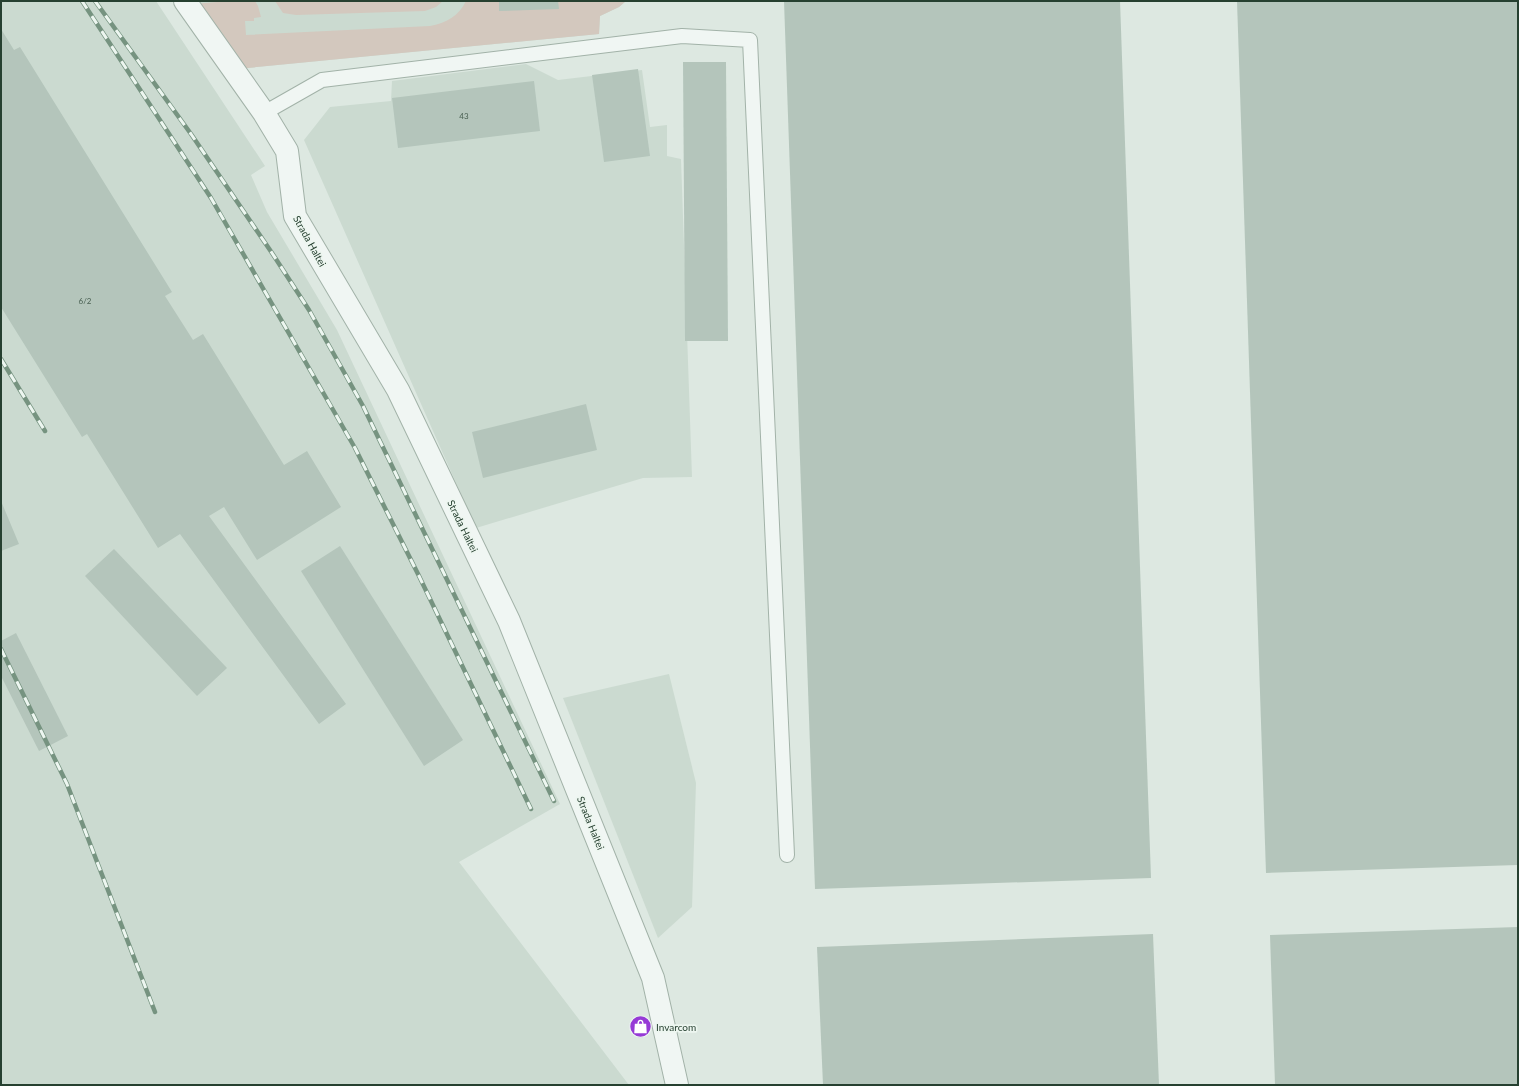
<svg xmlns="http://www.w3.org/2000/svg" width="1519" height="1086" font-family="Lato,sans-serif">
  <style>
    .built { fill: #cbdad0 }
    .green { fill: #d3c8be }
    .building { fill: #b4c5bb }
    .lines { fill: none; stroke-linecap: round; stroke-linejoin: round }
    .service-casing { stroke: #a2b2a8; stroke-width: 16 }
    .minor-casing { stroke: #a2b2a8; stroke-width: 24 }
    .service { stroke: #f0f6f3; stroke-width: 14 }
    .minor { stroke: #f0f6f3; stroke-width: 22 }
    .rail-casing { stroke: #769380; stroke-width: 4.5 }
    .rail { stroke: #edf6f0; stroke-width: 3; stroke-dasharray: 9; stroke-linecap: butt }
    .labels { text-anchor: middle; stroke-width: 3.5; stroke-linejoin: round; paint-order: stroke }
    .number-label { font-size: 8px; fill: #4a6153 }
    .street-label { font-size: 10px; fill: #264030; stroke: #edf6f0 }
    .poi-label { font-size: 10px; fill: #264030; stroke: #edf6f0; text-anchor: start }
  </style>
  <rect width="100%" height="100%" fill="#dde8e1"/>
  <g class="built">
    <polygon points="1,1 156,1 265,166 251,175 267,212 337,330 560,804 459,862 629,1085 1,1085"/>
    <polygon points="192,1 626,1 619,7 600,16 599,34 237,69"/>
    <polygon points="526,64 558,80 642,70 650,127 667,125 667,156 681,159 692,477 643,478 476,528 304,140 330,107 391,101 392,81"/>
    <polygon points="669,674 696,783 692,907 658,938 563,698"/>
  </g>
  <g class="green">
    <path d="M 228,1 L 255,1 L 258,6 L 261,17 L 254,18 L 254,21 L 245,21 L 246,35 L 430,26 C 446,23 459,16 466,1 L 626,1 L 619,7 L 600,16 L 599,34 L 237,69 L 194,4 Z"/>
    <polygon points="275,1 443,1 436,7 425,11 296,15 283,13"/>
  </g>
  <g class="building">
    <polygon points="499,1 558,1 559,9 499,11"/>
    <polygon points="784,1 1120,1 1151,878 815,889"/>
    <polygon points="1237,1 1518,1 1518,865 1266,873"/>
    <polygon points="1,29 14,50 20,47 172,292 165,296 193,340 203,334 284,465 307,451 341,507 257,560 224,507 209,516 346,704 319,724 180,534 158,548 87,434 82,437 1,307"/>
    <polygon points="683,62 726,62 728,341 685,341"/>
    <polygon points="638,69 650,156 604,162 592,75"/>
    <polygon points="534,81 540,131 398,148 392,98"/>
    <polygon points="586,404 597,450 483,478 472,432"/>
    <polygon points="1,501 19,544 1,551"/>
    <polygon points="340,546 463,740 424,766 301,571"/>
    <polygon points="114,549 227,668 197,696 85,576"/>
    <polygon points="16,633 68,736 39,751 1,676 1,641"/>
    <polygon points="1518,927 1518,1085 1275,1085 1270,935"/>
    <polygon points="1153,934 1159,1085 823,1085 817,947"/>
  </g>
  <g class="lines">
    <defs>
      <polyline id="service" points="264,113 322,80 682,36 750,40 787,855"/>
      <polyline id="minor" points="185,1 264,113 287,151 295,216 398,390 509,621 653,978 677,1085"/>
    </defs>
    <use href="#service" class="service-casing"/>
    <use href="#minor" class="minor-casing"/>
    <use href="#service" class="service"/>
    <use href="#minor" class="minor"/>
    <defs>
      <g id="rail">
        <polyline points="82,1 211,198 355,448 419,576 531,809"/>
        <polyline points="95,1 191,134 272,253 309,310 363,406 554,801"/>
        <polyline points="1,359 45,431"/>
        <polyline points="1,649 67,784 155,1012"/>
      </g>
    </defs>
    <use href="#rail" class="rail-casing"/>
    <use href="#rail" class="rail"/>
  </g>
  <defs>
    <symbol id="shop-disc" viewBox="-11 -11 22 22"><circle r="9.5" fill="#963ad6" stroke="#edf6f0"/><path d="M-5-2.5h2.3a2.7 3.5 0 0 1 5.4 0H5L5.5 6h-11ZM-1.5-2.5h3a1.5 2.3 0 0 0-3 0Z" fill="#fff"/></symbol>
  </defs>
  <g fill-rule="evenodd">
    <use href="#shop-disc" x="628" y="1014" width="25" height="25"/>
  </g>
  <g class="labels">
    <g class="number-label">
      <text x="464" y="119">43</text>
      <text x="85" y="304">6/2</text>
    </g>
    <g class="street-label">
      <text transform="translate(310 241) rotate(61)" y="4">Strada Haltei</text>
      <text transform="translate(463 526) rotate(64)" y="4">Strada Haltei</text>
      <text transform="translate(591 823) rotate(68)" y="4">Strada Haltei</text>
    </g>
    <g class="poi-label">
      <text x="656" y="1031">Invarcom</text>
    </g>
  </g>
  <rect width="1519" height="1086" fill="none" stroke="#264030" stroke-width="4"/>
</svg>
